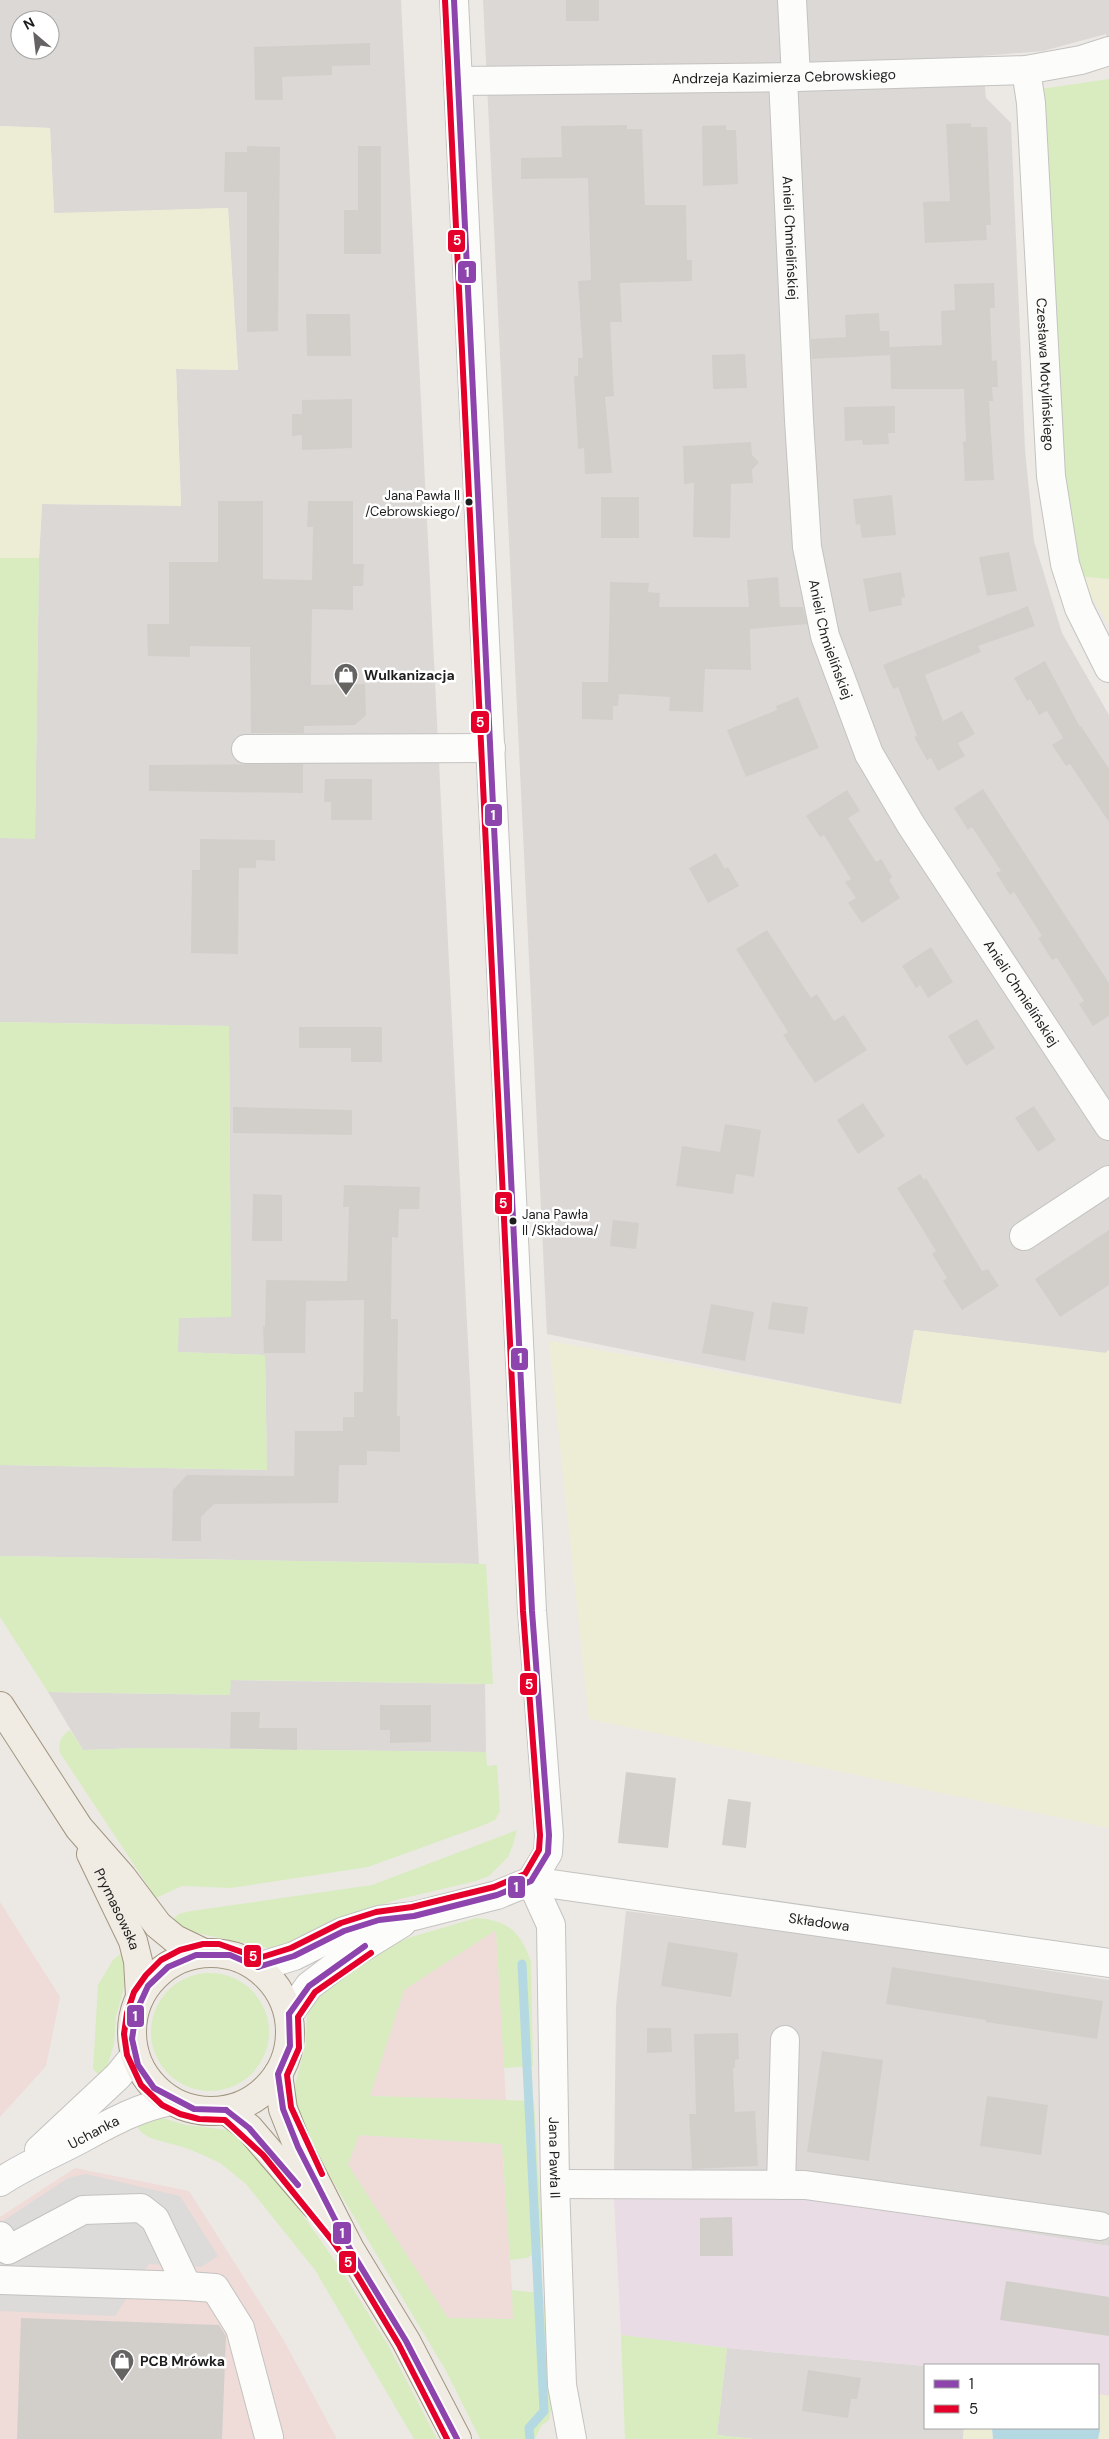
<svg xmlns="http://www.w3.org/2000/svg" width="1109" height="2439" font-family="'DM Sans',sans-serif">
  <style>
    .residential { fill: #dbd8d6; fill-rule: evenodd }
    .commercial { fill: #efdbd8 }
    .industrial { fill: #eadce5 }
    .farmland { fill: #ededd6 }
    .grass { fill: #d8ecc0 }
    .parking { fill: #dcdbd9 }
    .water { fill: #b5d9e2 }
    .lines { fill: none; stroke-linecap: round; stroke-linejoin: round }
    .stream { stroke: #b5d9e2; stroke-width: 9 }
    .building { fill: #d2cfcb }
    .minor-casing { stroke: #c4c3c1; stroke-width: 30 }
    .major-casing { stroke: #a29681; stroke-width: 30 }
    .minor { stroke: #fcfcfb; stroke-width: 28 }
    .major { stroke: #f0ebe3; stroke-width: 28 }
    .bus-1-casing { stroke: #fff; stroke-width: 10 }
    .bus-2-casing { stroke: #fff; stroke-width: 10 }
    .bus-1 { stroke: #8e44ad; stroke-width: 6 }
    .bus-2 { stroke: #e4002b; stroke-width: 6 }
    .bus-dot { fill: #1d1d1d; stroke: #fff; stroke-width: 2 }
    .labels { text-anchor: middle; stroke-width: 5; stroke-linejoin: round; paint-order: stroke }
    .bus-label { font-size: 13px; fill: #1d1d1d; stroke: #fff; text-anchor: end }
    .street-label { font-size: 14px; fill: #1d1d1d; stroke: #fff }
    .poi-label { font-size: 14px; font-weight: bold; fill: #1d1d1d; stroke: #fff; text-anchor: start }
    .line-badge { stroke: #fff; stroke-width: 2 }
    .badge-label { font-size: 14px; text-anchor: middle; font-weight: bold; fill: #fff }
  </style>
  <rect width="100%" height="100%" fill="#ece9e4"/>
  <g class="residential">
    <path d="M 0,0 L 401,0 L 479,1564 L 0,1556 L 0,1465 L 267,1470 L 265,1355 L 178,1352 L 178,1318 L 231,1316 L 229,1026 L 0,1022 L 0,838 L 35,838 L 39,558 L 42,504 L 181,505 L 176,369 L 238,370 L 228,208 L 54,214 L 50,128 L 0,126 ZM 20,20 L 50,20 L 50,50 L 20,50 Z"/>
    <polygon points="483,0 1109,0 1109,51 1106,34 1043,51 982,56 986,98 1011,123 1025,450 1034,541 1062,633 1109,715 1109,1350 1106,1353 914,1330 901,1405 547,1334"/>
    <polygon points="230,1680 485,1684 486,1752 141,1748 83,1750 48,1692 230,1695"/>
    <polygon points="626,1911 859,1941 1109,1980 1109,2246 804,2198 614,2172 616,2006"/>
    <polygon points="727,2348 925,2366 925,2428 964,2428 963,2439 754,2439 717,2435"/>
  </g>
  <g class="commercial">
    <polygon points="0,1902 60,1997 46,2066 0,2117"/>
    <polygon points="496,1930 506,2101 370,2096 404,1990"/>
    <polygon points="359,2135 502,2144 514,2319 448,2318 348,2165"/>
    <polygon points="75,2168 189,2191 283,2339 337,2439 0,2439 0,2217"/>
  </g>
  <polygon class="industrial" points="614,2198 804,2198 1109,2246 1109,2396 1098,2394 1098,2365 925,2366 727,2348 621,2335"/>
  <g class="farmland">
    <polygon points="0,126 50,128 54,213 228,208 238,370 176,369 181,506 42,504 39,558 0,558"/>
    <polygon points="1079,576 1109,579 1109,625"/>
    <polygon points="914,1330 1105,1353 1109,1350 1109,1828 589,1719 549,1341 901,1404"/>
    <polygon points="1098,2394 1109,2396 1109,2439 1098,2439 1100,2430 1098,2427"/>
    <polygon points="964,2428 992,2428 993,2439 963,2439"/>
  </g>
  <g class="grass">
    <polygon points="1109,79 1109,579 1079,576 1064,480 1027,91"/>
    <polygon points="0,558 39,558 35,839 0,838"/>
    <polygon points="0,1022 229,1026 231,1317 179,1318 178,1352 265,1355 267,1470 0,1465"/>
    <polygon points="0,1556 486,1564 493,1684 231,1680 230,1695 48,1692 0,1617"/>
    <path d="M 70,1730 L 83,1750 L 141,1748 L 486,1752 L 487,1766 L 497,1765 L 500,1811 L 495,1820 L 484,1825 L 368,1867 L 231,1888 L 182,1886 L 156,1898 L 60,1753 C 58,1742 61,1736 70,1730 Z"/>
    <polygon points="517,1830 513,1845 508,1857 489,1876 476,1881 396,1900 364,1911 302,1940 272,1949 187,1931 172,1920 179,1914 191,1911 372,1885"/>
    <path d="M 476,1918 C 508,1920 521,1932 531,1962 L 533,2066 L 504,2068 L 496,1930 L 404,1990 L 370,2096 L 534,2101 L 543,2247 L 527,2258 L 510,2260 L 502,2144 L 359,2135 L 348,2165 L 448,2318 L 513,2319 L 512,2290 L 539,2293 L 545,2298 L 551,2410 L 549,2420 L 541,2426 L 535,2439 L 480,2439 L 446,2371 L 310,2143 L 292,2096 L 306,2043 L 307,2013 L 313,2000 L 375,1953 L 408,1938 Z"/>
    <polygon points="125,1950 128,1974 116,2016 114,2044 107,2067 100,2076 93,2069 98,1985 113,1960"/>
    <circle cx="210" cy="2032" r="59"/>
    <polygon points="159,2117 186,2125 228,2130 241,2137 269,2167 340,2268 388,2345 437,2439 414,2439 315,2270 246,2184 220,2163 203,2155 186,2148 150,2138 141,2132 133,2121"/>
    <polygon points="621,2335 727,2348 717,2435 754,2439 625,2439"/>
  </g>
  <polygon class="parking" points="86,2174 180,2196 218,2256 201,2267 149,2264 115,2316 0,2311 0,2223 68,2178"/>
  <polygon class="water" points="1098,2427 1100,2430 1098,2439 993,2439 992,2428"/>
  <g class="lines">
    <polyline class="stream" points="522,1964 544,2411 529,2428 530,2439"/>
  </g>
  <g class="building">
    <rect x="566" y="0" width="33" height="21"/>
    <polygon points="370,43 370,65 332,66 332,75 282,77 283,100 255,100 254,47"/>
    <polygon points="971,123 971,127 987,127 991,225 986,225 987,240 925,243 923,202 950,201 946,124"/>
    <polygon points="627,125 627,129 642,129 645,205 686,205 687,260 692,260 692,281 620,283 622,322 610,322 614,396 605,397 612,473 585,474 584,448 578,449 574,376 578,376 578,358 583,358 578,281 591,280 588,178 521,179 521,158 562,157 561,126"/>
    <polygon points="726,125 726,130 736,130 738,184 703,186 702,126"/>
    <polygon points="247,146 280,147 278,331 247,332 247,192 224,192 225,152 247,152"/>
    <polygon points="358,146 381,146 381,254 344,254 344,210 358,210"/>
    <polygon points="994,283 995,308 990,308 992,361 997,360 998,387 992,387 993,401 989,401 994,480 965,481 963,442 966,441 964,389 891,389 890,347 942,345 941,311 955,310 954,284"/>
    <polygon points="879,313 880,331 889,331 890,355 812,359 811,339 846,337 845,315"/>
    <polygon points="306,314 350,314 351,356 307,356"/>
    <polygon points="745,354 747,388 713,389 712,355"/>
    <polygon points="352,399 352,448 302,450 302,435 292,436 292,414 302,414 302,400"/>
    <polygon points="895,406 895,433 888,433 889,444 863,445 862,440 845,441 844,407"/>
    <polygon points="751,442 752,455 759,462 752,470 753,483 731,484 730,538 693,537 694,483 684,484 683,446"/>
    <polygon points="892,495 896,535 862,538 860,524 856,525 853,499"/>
    <rect x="601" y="497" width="38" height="41"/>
    <polygon points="218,501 263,501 263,579 312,580 313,527 307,527 308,501 353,501 353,564 364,564 363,586 353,586 353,610 312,609 311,685 365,684 366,715 355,725 304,726 304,733 251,733 250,647 190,646 190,657 148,656 147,624 169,624 169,562 218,562"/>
    <polygon points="1009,552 1017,591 987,596 979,557"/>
    <polygon points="901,572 905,597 901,598 902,605 869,612 863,579"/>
    <polygon points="778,577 780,607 803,607 807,624 750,629 751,670 705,669 703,712 669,711 670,697 619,694 618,706 613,706 613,720 582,719 582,682 608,682 610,582 649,583 648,592 660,593 659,607 749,607 747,580"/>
    <polygon points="1028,606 1035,626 978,646 981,652 925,675 943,721 962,711 975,734 958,743 965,756 938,771 931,758 927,760 914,737 917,736 898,687 893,689 883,665"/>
    <polygon points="1045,661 1080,727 1081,726 1109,769 1109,822 1070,764 1066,766 1052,745 1063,738 1047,711 1039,715 1030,699 1027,701 1014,678"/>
    <polygon points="798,697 819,748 746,777 727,730 777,710 776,706"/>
    <polygon points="303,764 303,793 149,791 149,765"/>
    <polygon points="325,779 372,779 372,820 331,820 331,802 324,802"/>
    <polygon points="983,789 1109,983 1109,1016 1093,1026 1079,1004 1084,1001 1057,958 1052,960 1038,938 1042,936 1014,892 1010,895 996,873 1001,871 972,827 968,830 954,808"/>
    <polygon points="847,790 860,811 848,818 876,862 881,859 892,877 889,880 900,898 862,923 848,903 856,898 845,882 851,879 824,835 820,837 806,816"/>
    <polygon points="200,839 275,840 275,861 256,860 256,868 239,868 238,954 191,953 192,870 200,870"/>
    <polygon points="716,853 725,869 728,867 739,886 708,903 689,868"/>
    <polygon points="767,930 811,998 817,994 834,1021 844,1015 867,1050 815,1083 783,1035 788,1032 736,949"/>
    <polygon points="931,947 953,982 928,998 920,985 916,988 902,966"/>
    <polygon points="977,1019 995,1048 966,1066 948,1036"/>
    <polygon points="299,1027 382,1027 382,1062 351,1062 351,1048 299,1048"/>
    <polygon points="863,1103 885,1136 858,1154 837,1120"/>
    <polygon points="1034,1106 1056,1140 1038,1152 1015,1118"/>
    <polygon points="233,1107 352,1110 352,1135 233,1133"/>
    <polygon points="725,1124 761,1130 754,1177 736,1174 733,1194 676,1186 682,1146 720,1152"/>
    <polygon points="920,1174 924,1180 926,1178 982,1271 988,1269 999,1286 962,1310 943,1281 947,1278 932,1254 936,1251 897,1188"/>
    <polygon points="344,1185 420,1187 419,1209 399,1209 398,1238 392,1237 391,1319 398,1319 397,1416 400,1416 400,1452 367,1451 367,1465 339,1465 338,1503 214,1504 201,1517 201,1541 172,1541 173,1490 187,1475 294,1476 295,1431 343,1431 343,1417 354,1417 354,1392 363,1392 364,1300 306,1301 305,1353 264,1353 263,1326 265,1327 266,1280 347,1281 349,1207 343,1207"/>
    <polygon points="253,1194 282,1195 282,1241 252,1241"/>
    <polygon points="613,1220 639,1223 636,1249 610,1246"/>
    <polygon points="1109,1230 1109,1285 1060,1317 1035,1279"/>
    <polygon points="772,1302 808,1307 804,1334 768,1329"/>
    <polygon points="711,1304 754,1312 745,1361 702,1353"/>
    <polygon points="380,1705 431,1705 431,1742 390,1743 390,1730 380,1730"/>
    <polygon points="231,1712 260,1712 259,1728 297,1728 297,1750 230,1748"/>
    <polygon points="626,1772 676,1778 668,1848 618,1843"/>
    <polygon points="728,1799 751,1802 746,1848 722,1845"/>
    <polygon points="668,1942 738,1953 731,1997 661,1986"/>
    <polygon points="892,1967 1103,2001 1097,2039 986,2022 986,2020 886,2004"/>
    <polygon points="647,2028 671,2028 672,2052 647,2053"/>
    <polygon points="738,2033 739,2059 735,2060 735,2068 733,2068 735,2112 755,2111 758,2166 692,2169 689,2114 696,2114 694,2034"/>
    <polygon points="822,2051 883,2060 869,2161 807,2152"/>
    <polygon points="987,2096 1048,2105 1041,2155 980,2146"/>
    <polygon points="732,2217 733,2256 700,2256 700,2218"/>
    <polygon points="1006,2281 1109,2297 1109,2336 1000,2320"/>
    <polygon points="21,2318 219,2325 226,2336 222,2439 17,2439"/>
    <polygon points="808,2370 861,2378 857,2399 851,2399 848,2418 802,2411"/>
  </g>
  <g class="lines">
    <defs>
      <g id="minor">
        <polyline points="792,0 796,77"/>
        <path id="s1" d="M 1026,70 L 1031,103 L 1051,476 L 1065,564 L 1079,608 L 1109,668"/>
        <path id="s2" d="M 783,78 L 799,420 L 807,547 L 825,636 L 869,754 L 911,825 L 1109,1126"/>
        <path id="s3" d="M 458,81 L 796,77 L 1026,70 L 1081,60 L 1109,51"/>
        <polyline points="246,749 491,748"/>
        <polyline points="1024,1236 1109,1180"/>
        <path id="s4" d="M 531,1881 L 1109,1963"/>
        <path id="s5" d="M 531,1881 L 551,1925 L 555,2184 L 562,2385 L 572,2439"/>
        <polyline points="258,1967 294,1956 344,1931 379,1920 414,1916 497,1895 531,1881 548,1853 549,1835 532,1611 454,0"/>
        <polyline points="289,2014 309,1986 347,1957 402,1923"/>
        <polyline points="39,2150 118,2076 135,2055"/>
        <path id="s6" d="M 0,2182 C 24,2166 50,2155 75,2142 C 107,2125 135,2108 171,2101"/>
        <polyline points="555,2184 805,2185 1100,2226"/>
        <polyline points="781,2185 785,2040"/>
        <polyline points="0,2236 8,2250 83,2210 141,2208 155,2219 187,2286 0,2280"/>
        <polyline points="187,2286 215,2288 240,2328 269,2437"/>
      </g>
      <g id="major">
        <polyline points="0,1706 79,1828 122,1877 158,1925 175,1939 204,1953"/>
        <path id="s7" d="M 91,1854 L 133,1941 L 138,1961 L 140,1996"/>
        <circle cx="211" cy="2032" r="79"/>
        <polyline points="278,2074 283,2109 298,2147 350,2249 406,2341 457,2439"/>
        <polyline points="226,2110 249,2128 315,2205"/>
      </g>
    </defs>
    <use href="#minor" class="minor-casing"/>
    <use href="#major" class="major-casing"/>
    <use href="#minor" class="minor"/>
    <use href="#major" class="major"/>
    <defs>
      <g id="bus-1">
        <polyline points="258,1967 294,1956 344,1931 379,1920 414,1916 497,1895 531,1881 548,1853 549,1835 532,1611 454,0"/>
        <polyline points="289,2014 309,1986 365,1946"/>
        <polyline points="289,2014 290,2046 278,2074 283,2109 298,2147 350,2249 406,2341 457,2439"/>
        <polyline points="226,2110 249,2128 298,2185"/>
        <polyline points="226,2110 194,2109 154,2088 138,2065 132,2039 136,2012 148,1986 168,1967 196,1955 230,1955 258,1967"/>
      </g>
      <g id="bus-2">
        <polyline points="445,0 523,1611 540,1835 539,1850 525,1874 494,1887 412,1907 376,1912 341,1923 291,1948 259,1958 219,1944 203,1944 180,1950 161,1960 146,1975 134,1992 127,2013 124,2034 127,2055 141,2085 162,2105 180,2114 199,2119 225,2120 263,2155 331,2239 357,2275 399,2345 447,2439"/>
        <polyline points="322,2174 291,2107 287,2075 299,2048 298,2017 315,1992 371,1953"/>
      </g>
    </defs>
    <use href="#bus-1" class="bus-1-casing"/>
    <use href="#bus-2" class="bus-2-casing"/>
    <use href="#bus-1" class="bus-1"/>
    <use href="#bus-2" class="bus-2"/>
  </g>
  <defs>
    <symbol id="shop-pin" viewBox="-11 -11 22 30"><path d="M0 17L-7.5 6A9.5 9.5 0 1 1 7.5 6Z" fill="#656463" stroke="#fff"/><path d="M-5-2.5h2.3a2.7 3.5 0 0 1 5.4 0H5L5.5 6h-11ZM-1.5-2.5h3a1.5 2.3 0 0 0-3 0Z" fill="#fff"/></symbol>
  </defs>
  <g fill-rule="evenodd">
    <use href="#shop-pin" x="332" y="661" width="28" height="38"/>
    <use href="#shop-pin" x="108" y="2347" width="28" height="38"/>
  </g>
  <g class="bus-dot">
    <circle cx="469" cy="502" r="4.5"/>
    <circle cx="513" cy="1221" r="4.5"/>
  </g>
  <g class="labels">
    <g class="bus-label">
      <text x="460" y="500">Jana Pawła II<tspan x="460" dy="16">/Cebrowskiego/</tspan></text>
      <text x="522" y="1219" text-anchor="start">Jana Pawła<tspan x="522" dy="16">II /Składowa/</tspan></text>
    </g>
    <g class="street-label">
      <text dy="5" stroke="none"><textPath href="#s3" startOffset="326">Andrzeja Kazimierza Cebrowskiego</textPath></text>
      <text dy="5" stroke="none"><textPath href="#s2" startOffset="160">Anieli Chmielińskiej</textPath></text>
      <text dy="5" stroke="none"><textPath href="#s1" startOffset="305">Czesława Motylińskiego</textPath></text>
      <text dy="5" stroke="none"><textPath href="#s2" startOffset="565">Anieli Chmielińskiej</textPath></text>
      <text dy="5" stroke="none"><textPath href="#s2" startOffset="970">Anieli Chmielińskiej</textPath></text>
      <text dy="5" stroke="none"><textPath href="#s7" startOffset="61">Prymasowska</textPath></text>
      <text dy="5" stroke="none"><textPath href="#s4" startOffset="291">Składowa</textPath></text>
      <text dy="5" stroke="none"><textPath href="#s6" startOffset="106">Uchanka</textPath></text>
      <text dy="5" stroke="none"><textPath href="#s5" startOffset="281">Jana Pawła II</textPath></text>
    </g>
    <g class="poi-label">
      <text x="364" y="680">Wulkanizacja</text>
      <text x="140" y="2366">PCB Mrówka</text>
    </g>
  </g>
  <g class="line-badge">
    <rect x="447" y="229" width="19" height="24" rx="5" fill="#e4002b"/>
    <rect x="457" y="260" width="20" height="24" rx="5" fill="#8e44ad"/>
    <rect x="470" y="710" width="20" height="24" rx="5" fill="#e4002b"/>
    <rect x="484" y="803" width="19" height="24" rx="5" fill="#8e44ad"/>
    <rect x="494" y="1191" width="19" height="24" rx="5" fill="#e4002b"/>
    <rect x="510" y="1347" width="19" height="24" rx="5" fill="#8e44ad"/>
    <rect x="519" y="1672" width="19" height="24" rx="5" fill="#e4002b"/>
    <rect x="507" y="1875" width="19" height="24" rx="5" fill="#8e44ad"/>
    <rect x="243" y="1944" width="19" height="24" rx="5" fill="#e4002b"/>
    <rect x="126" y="2004" width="19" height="24" rx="5" fill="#8e44ad"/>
    <rect x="332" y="2221" width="20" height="24" rx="5" fill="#8e44ad"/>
    <rect x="338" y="2250" width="19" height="24" rx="5" fill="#e4002b"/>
  </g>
  <g class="badge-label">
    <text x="457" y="245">5</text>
    <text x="467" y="277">1</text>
    <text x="480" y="727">5</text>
    <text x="493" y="820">1</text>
    <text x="503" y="1208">5</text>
    <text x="520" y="1363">1</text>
    <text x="529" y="1689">5</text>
    <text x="516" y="1892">1</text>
    <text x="253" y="1961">5</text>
    <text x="135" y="2021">1</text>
    <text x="342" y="2238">1</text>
    <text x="348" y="2267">5</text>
  </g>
  <rect x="924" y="2364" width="175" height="65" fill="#ffffff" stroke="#a5a5a5"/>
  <rect x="934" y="2380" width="25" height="8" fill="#8e44ad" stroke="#a5a5a5"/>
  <text x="969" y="2389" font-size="15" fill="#1d1d1d">1</text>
  <rect x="934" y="2405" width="25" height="8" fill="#e4002b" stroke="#a5a5a5"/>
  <text x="969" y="2414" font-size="15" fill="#1d1d1d">5</text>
  <g transform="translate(35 35) rotate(332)"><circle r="24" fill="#ffffff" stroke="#a5a5a5"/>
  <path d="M0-4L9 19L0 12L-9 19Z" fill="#656463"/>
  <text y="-8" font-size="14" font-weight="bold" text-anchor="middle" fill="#1d1d1d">N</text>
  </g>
</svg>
